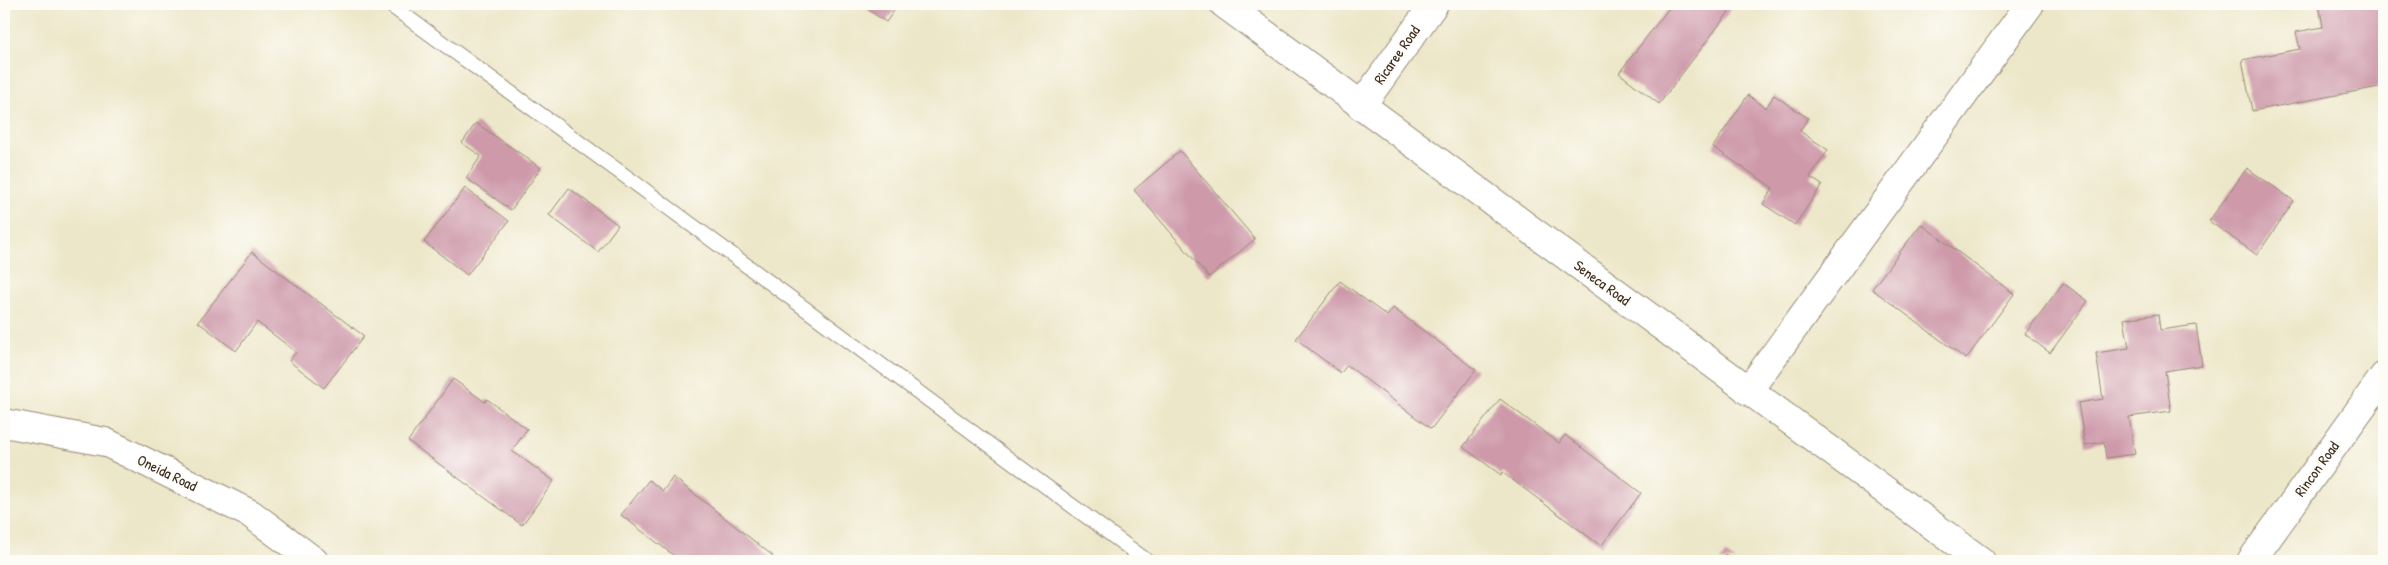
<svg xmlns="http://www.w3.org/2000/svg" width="2388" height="565" font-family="'Patrick Hand',sans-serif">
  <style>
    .building { fill: #ce9aaa }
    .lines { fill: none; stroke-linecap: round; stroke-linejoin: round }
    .service-casing { stroke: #948874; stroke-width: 16 }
    .minor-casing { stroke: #948874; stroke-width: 30 }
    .tertiary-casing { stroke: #948874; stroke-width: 30 }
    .service { stroke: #fff; stroke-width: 14 }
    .minor { stroke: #fff; stroke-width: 28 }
    .tertiary { stroke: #fff; stroke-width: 28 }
    .labels { text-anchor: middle; stroke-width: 4; stroke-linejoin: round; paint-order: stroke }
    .street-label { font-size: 15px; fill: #3b2a1e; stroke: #fdfcf7 }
  </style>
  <rect width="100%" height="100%" fill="#fdfcf7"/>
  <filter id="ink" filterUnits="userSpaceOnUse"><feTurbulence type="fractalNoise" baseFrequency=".02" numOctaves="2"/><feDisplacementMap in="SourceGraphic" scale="10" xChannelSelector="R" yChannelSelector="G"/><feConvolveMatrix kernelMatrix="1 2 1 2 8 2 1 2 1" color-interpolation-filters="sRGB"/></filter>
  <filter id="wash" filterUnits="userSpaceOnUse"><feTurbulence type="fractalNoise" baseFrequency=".0096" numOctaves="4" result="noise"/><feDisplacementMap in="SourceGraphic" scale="20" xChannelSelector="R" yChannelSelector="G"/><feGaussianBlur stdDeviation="1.12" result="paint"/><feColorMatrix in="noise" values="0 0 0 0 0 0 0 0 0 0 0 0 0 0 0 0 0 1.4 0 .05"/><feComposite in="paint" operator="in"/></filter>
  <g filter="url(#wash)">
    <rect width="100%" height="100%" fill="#ede7c9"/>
    <g id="blocks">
      <g class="building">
        <polygon points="860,4 899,4 886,22"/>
        <polygon points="1672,4 1735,4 1659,104 1619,73"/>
        <polygon points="2319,4 2384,4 2384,86 2252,111 2242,60 2300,49 2296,32 2323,27"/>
        <polygon points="1748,95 1766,108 1774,95 1808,118 1800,131 1828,150 1810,177 1822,185 1795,225 1763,204 1773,188 1713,147"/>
        <polygon points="476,123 541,168 511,210 466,178 481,156 462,143"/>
        <polygon points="1180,151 1255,239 1209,277 1134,190"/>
        <polygon points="2247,168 2294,201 2257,255 2209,221"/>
        <polygon points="465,188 509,221 467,275 424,242"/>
        <polygon points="569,188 618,225 598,252 549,215"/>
        <polygon points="1921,224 2014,294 1966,359 1872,289"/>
        <polygon points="252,252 364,336 324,388 289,361 296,352 257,322 236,351 198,322"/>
        <polygon points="1340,281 1387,316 1393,308 1476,370 1431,429 1347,365 1341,373 1296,339"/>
        <polygon points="2063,283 2088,301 2050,353 2025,334"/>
        <polygon points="2158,314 2160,330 2196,325 2202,365 2165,371 2171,411 2129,417 2135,454 2106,458 2104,442 2085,445 2078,403 2103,399 2096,353 2129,348 2124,319"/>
        <polygon points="453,379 485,402 487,399 527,429 512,451 554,481 522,525 408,441"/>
        <polygon points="1500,399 1559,443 1565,435 1641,493 1601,546 1502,472 1501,475 1463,447"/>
        <polygon points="673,477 773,556 768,561 681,561 621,515 649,480 663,491"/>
        <polygon points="1725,554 1735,561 1720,561"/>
        <polygon points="2366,556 2374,561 2362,561"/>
      </g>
    </g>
  </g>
  <g filter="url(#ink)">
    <use href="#blocks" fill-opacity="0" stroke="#948874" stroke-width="1"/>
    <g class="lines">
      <defs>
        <polyline id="service" points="389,4 643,189 1147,561"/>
        <g id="minor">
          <polyline points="1361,106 1434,4"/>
          <polyline points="1748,391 2030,4"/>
          <polyline points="4,423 105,442 251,514 314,561"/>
          <polyline points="2251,561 2384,376"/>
        </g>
        <polyline id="tertiary" points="1224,4 1981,561"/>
      </defs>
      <use href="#service" class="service-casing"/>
      <use href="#minor" class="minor-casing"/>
      <use href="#tertiary" class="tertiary-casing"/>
      <use href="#service" class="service"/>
      <use href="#minor" class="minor"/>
      <use href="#tertiary" class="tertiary"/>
    </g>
  </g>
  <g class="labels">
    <g class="street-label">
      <text transform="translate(1397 55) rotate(-55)" y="5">Ricaree Road</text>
      <text transform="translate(1602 283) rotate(36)" y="5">Seneca Road</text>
      <text transform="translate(2317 469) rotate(-54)" y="5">Rincon Road</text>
      <text transform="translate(167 473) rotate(26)" y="5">Oneida Road</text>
    </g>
  </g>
  <rect width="2388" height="565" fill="none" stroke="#fdfcf7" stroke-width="20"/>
</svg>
